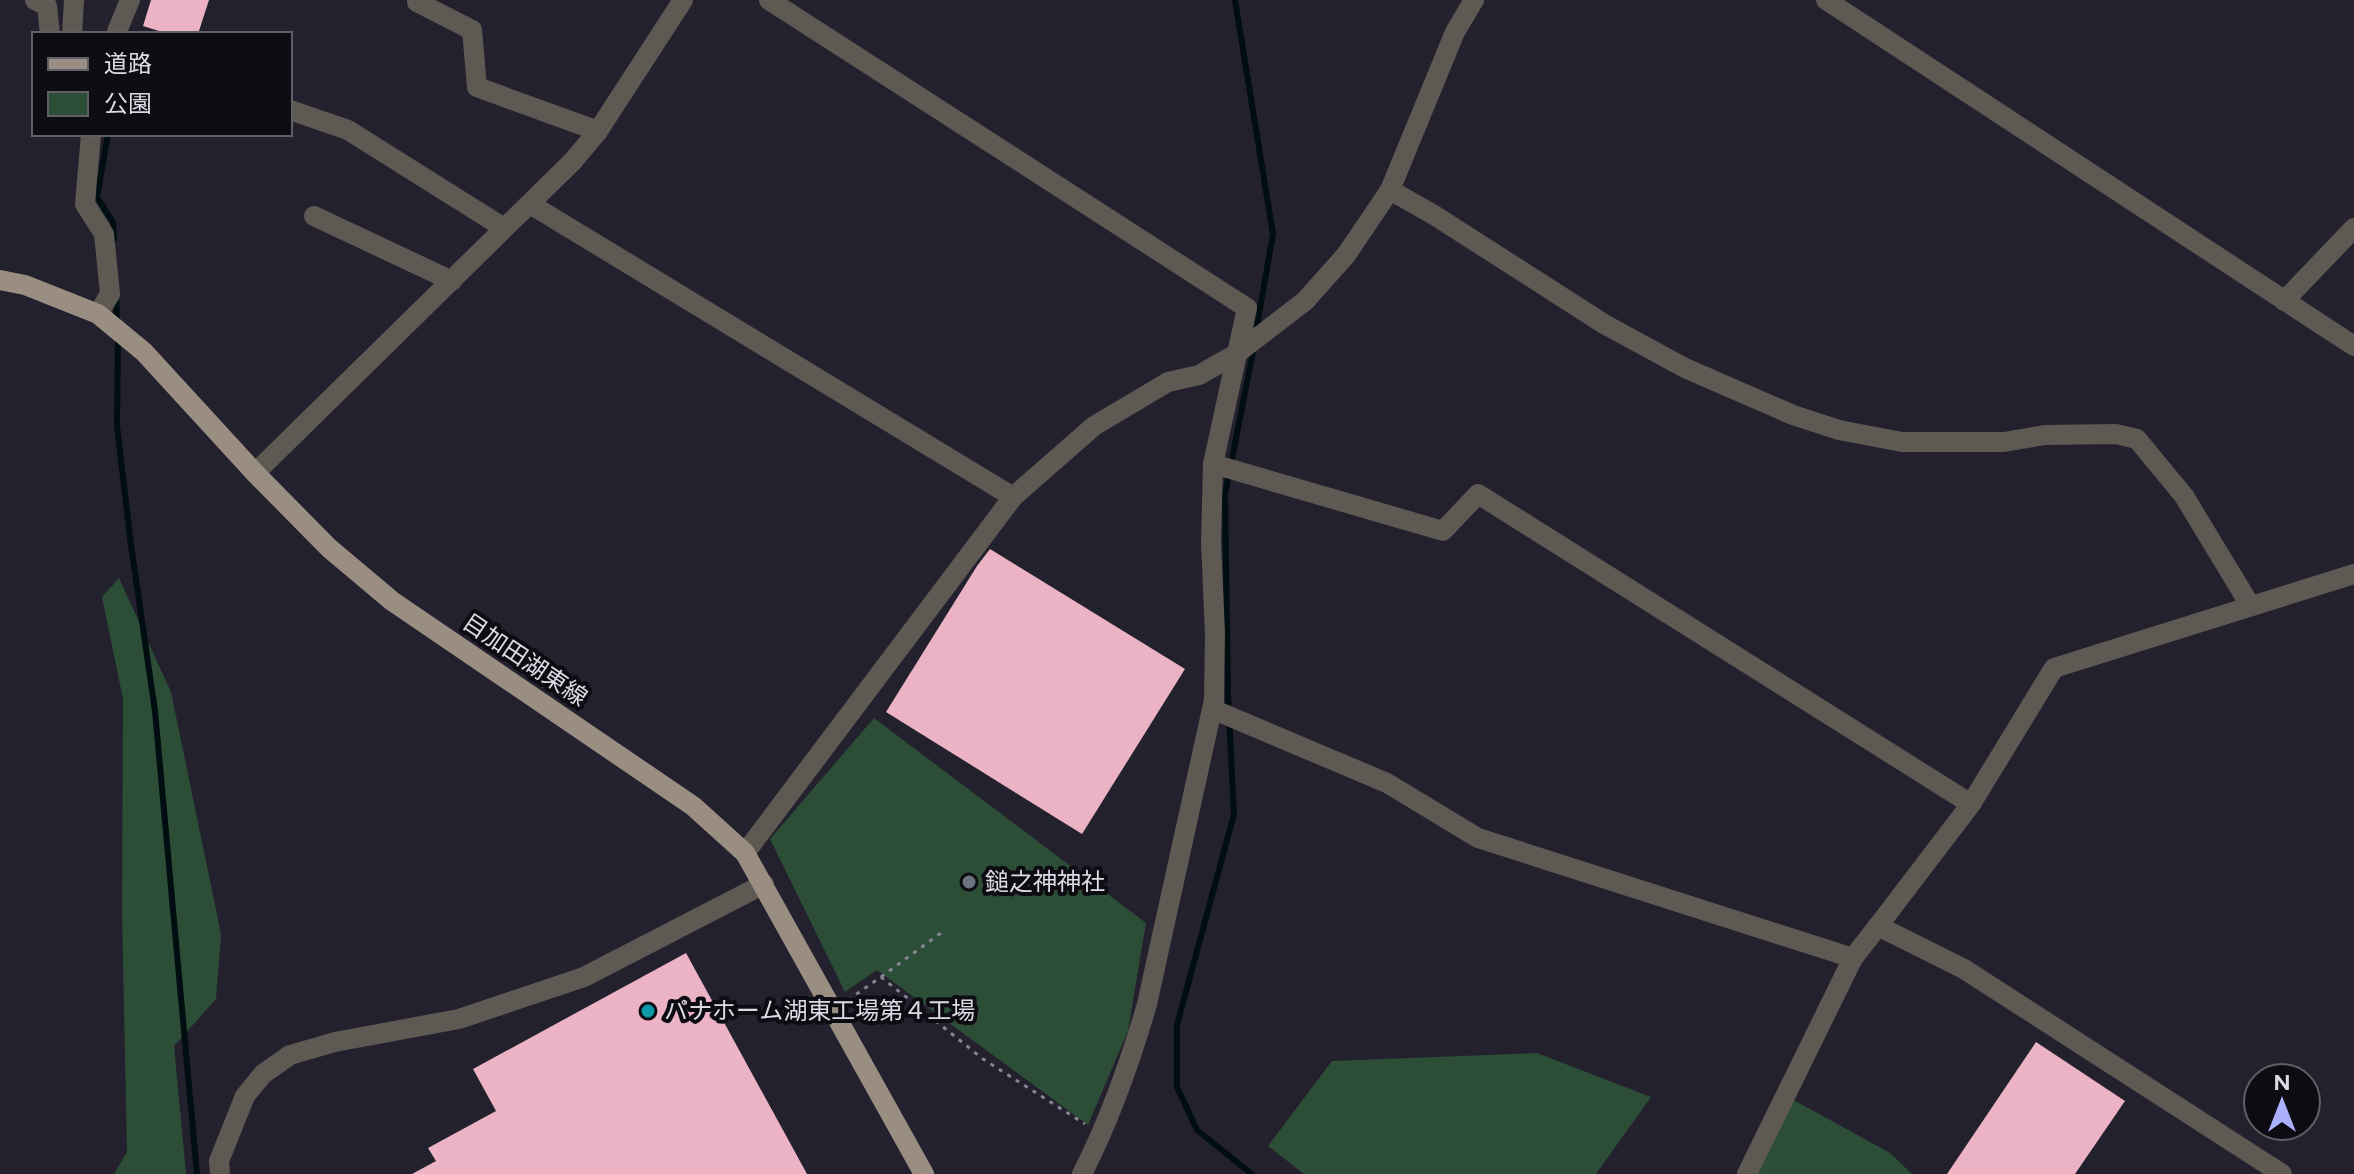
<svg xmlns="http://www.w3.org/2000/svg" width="2354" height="1174" font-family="Figtree,'Noto Sans JP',sans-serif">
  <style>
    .green { fill: #2c4d36 }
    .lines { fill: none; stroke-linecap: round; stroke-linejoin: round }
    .stream { stroke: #000e12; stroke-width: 6 }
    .building { fill: #ebb3c3 }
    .path { stroke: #878591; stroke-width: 3; stroke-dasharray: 4 6; stroke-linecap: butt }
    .minor { stroke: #5e5953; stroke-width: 20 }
    .major { stroke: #9a8e82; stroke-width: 20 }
    .worship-dot { fill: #6b7280; stroke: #0d0c12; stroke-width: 3 }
    .culture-dot { fill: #0f9aa8; stroke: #0d0c12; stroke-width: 3 }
    .labels { text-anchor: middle; stroke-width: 8; stroke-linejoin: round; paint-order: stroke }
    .street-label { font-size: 24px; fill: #dcdbe5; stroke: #0d0c12 }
    .poi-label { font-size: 24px; fill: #dcdbe5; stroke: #0d0c12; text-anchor: start }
  </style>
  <rect width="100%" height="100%" fill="#24212f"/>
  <g class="green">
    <polygon points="119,578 171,692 221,934 216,999 174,1046 186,1174 114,1174 127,1152 122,912 123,699 102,597"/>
    <polygon points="874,718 1146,923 1128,1031 1088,1125 877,970 845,992 770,839"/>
    <polygon points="1537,1053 1651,1097 1596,1174 1304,1174 1268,1146 1332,1061"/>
    <polygon points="1790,1098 1890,1153 1912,1174 1750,1174"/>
  </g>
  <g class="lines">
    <g class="stream">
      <polyline points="1235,0 1273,234 1256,332"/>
      <polyline points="108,134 97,197 113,222 114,239"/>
      <polyline points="116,294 117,323"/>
      <polyline points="118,338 117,426 131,545 155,711 197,1174"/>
      <polyline points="1252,1174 1197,1130 1177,1087 1177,1025 1234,814 1228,694 1225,494 1254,347"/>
    </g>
  </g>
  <g class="building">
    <polygon points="151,0 209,0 198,34 158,34 159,31 143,26"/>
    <polygon points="990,549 1185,669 1082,834 886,712 977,566"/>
    <polygon points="686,953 807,1174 412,1174 436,1161 428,1148 496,1111 473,1069"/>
    <polygon points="2036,1042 2125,1101 2075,1174 1947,1174"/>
  </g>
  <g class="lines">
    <g class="path">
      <polyline points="881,977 945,930"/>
      <polyline points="848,1000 881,977 983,1059 1085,1124"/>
    </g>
    <g class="minor">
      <polyline points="35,0 47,6 50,34"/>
      <polyline points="417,0 417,2 472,30 477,87 598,131"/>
      <path d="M 769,0 L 1247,308 L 1213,464 L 1211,543 L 1215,633 L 1214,700 L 1147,1004 C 1130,1063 1110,1119 1082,1174"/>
      <polyline points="1826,0 2354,346"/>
      <polyline points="72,34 74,0"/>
      <polyline points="116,34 130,0"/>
      <polyline points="290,110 348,130 504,228"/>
      <polyline points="91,134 85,204 104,234 110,294 98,314"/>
      <polyline points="1390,190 1434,215 1604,324 1685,368 1793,415 1839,430 1902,442 2004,442 2045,435 2116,434 2137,439 2184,496 2250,605"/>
      <polyline points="530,204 1013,497"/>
      <polyline points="314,216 452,281"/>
      <polyline points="2284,301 2354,228"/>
      <polyline points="1213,464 1443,531 1478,494 1971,804"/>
      <polyline points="255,473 573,161 598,131 683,0"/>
      <polyline points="1212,709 1387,783 1478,838 1853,958"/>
      <polyline points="745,853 1013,497 1094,426 1168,382 1199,375 1236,354 1305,301 1346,255 1390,190 1455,32 1474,0"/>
      <polyline points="220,1174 219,1161 245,1096 263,1074 290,1055 335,1042 459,1019 584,977 764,884"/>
      <polyline points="1747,1174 1853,958 1878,926"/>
      <polyline points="2282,1174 1964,969 1878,926 1971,804 2054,668 2354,574"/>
    </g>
    <polyline class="major" points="0,280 25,285 98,314 144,352 255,473 329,548 392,601 693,806 745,853 924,1174"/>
  </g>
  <circle class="worship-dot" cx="969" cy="882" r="8"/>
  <circle class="culture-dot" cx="648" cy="1011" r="8"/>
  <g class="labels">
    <g class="street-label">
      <text transform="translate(525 660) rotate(34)" y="8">目加田湖東線</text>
    </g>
    <g class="poi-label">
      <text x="985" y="890">鎚之神神社</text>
      <text x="664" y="1019">パナホーム湖東工場第４工場</text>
    </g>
  </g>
  <rect x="32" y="32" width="260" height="104" fill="#0d0c12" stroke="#605f66" stroke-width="2"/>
  <rect x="48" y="58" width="40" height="12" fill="#9a8e82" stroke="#605f66" stroke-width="2"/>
  <text x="104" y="72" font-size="24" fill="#dcdbe5">道路</text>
  <rect x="48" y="92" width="40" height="24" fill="#2c4d36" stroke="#605f66" stroke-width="2"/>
  <text x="104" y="112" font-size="24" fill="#dcdbe5">公園</text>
  <g transform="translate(2282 1102)"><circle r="38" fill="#0d0c12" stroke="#605f66" stroke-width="2"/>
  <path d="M0-6L14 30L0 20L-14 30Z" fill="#aab0fb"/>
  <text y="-12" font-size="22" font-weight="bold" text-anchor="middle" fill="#dcdbe5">N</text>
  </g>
</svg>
